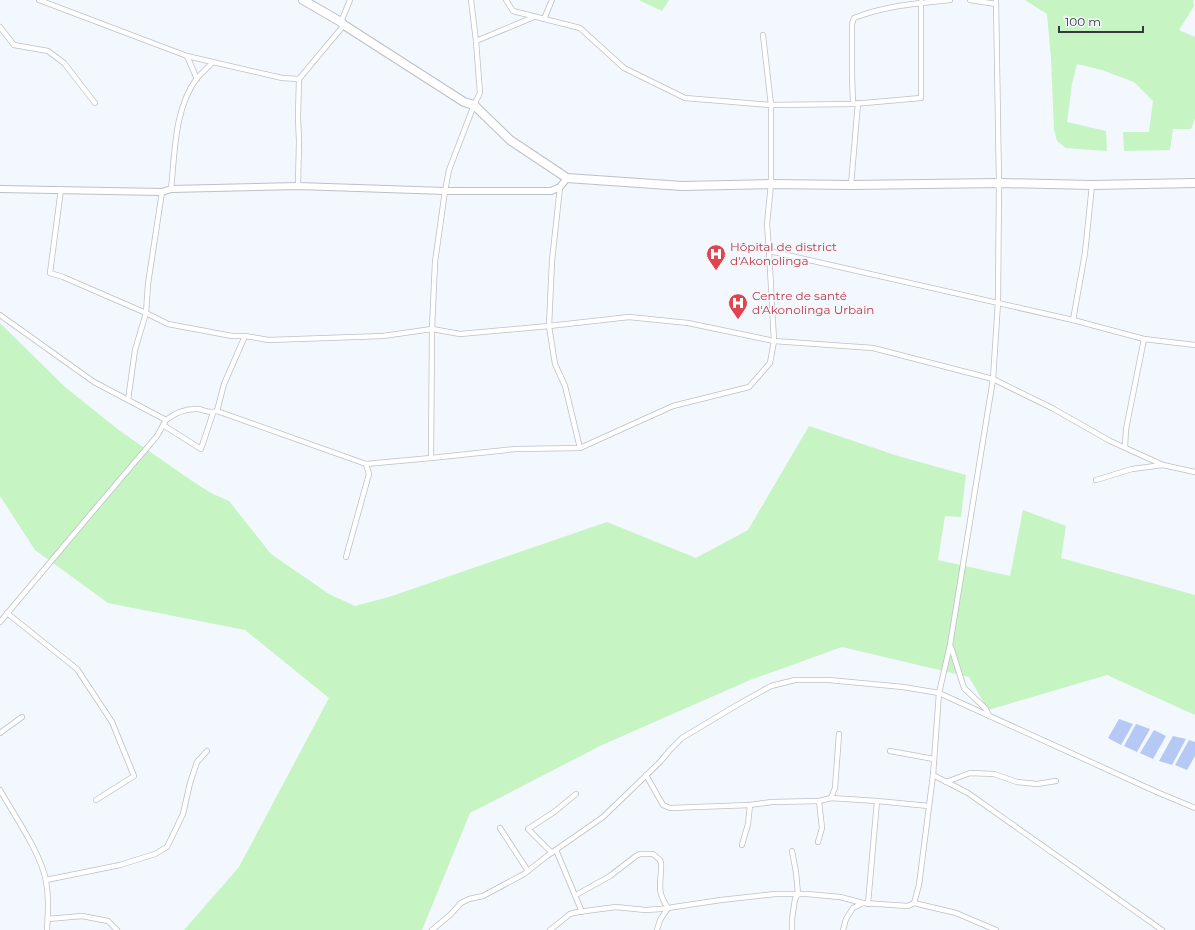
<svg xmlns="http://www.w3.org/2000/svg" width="1195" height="930" font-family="Montserrat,sans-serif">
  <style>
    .green { fill: #c6f4c2 }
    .water { fill: #b5c9f4 }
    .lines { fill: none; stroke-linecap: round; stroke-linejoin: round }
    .minor-casing { stroke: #bcc0c7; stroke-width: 6 }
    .tertiary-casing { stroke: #bcc0c7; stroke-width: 8 }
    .primary-casing { stroke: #bcc0c7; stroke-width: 10 }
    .minor { stroke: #fff; stroke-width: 4.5 }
    .tertiary { stroke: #fff; stroke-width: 6 }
    .primary { stroke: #fff; stroke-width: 8 }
    .labels { text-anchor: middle; stroke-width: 3; stroke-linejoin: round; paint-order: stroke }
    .health-label { font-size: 12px; fill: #be3a42; stroke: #f3f7fe; text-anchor: start }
  </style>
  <rect width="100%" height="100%" fill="#f3f7fe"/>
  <g class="green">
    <polygon points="639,0 669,0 662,11"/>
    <polygon points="1025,0 1193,0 1194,6 1179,30 1195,37 1195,119 1191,129 1173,129 1170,150 1124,151 1123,132 1149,132 1153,101 1134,82 1102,70 1077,64 1072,84 1067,122 1106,131 1107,151 1066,148 1057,141 1054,129 1051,58 1047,14"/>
    <polygon points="0,323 65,387 120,431 198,485 213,494 229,501 271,554 329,594 355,606 389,597 607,522 696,558 748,530 809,426 898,456 966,475 961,517 945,516 938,560 1010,576 1023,510 1066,526 1061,558 1195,595 1195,715 1107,675 988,710 969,677 842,647 750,680 602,745 470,813 422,930 184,930 239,867 329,698 245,630 108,603 35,550 0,496"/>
  </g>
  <g class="water">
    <polygon points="1119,719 1133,724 1121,745 1108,738"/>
    <polygon points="1136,724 1150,729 1137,752 1124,746"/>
    <polygon points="1154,730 1166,736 1153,759 1140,753"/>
    <polygon points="1173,736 1186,739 1172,765 1159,761"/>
    <polygon points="1189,740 1195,742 1195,756 1187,770 1175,765"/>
  </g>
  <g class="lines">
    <defs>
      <g id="minor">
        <polyline points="39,0 187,56 282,78 299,79"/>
        <polyline points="471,0 476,41 480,93 474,105 449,170 445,191 435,262 432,329 431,458 516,449 580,448 673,406 749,387 770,363 774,341 769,251 767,224 771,184 771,105 763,35"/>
        <polyline points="506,0 513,11 580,28 624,68 685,98 771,105 853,104 921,98 921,2"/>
        <polyline points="970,0 996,4"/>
        <polyline points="544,19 552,0"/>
        <polyline points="341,22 350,0"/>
        <polyline points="0,27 14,45 48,51 64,63 95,103"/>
        <polyline points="476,41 534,17"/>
        <polyline points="187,56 197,79"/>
        <path d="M 853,104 L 852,75 L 852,24 L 854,18 C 884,6 918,3 950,0"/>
        <polyline points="851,185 858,103"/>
        <polyline points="298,186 299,141 298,117 299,79 344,25"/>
        <polyline points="560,187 552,261 549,326 555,364 565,386 580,448"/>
        <polyline points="61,189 50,273 63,277 146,313 168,324 232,336 245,336 269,340 383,336 432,329 460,334 549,326 629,317 688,323 774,341 873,348 993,379 1052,408 1110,441 1163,465 1195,472"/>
        <path d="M 171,189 C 175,153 174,109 197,78 C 202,73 207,68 212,63"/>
        <polyline points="769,251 1073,320 1144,339 1195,345"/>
        <path d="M 0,315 L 94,382 L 166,420 C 175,413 185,408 198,409 C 205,410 210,414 217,411 L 366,464 L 431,458"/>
        <polyline points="1073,320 1085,253 1092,185"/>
        <polyline points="128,400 135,350 146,313 148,284 162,192"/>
        <polyline points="217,411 224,384 245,336"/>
        <polyline points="163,425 201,449 213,413"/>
        <polyline points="1125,447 1126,429 1144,339"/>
        <polyline points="1096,480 1132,469 1163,465"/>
        <polyline points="346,557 369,474 366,464"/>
        <polyline points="7,613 77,669 112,722 134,776 96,800"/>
        <polyline points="0,622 89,516 157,436 166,420"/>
        <polyline points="951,647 964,688 986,709 989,716"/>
        <polyline points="0,733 22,717"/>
        <polyline points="890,751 934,759"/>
        <polyline points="646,775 663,805 670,808 750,805 772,802 819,801 831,798 877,801 929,806"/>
        <polyline points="933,775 968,793 1162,930"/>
        <polyline points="946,782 970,773 994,774 1017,782 1037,784 1056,781"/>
        <path d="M 0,790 C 14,815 41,853 46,881 C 49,898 48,913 47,930"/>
        <polyline points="831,798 835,788 839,734"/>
        <polyline points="500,828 528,871"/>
        <polyline points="818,842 822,828 819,801"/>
        <polyline points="742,845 748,824 750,805"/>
        <polyline points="556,850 582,912"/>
        <polyline points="552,853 528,829 554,812 576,794"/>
        <polyline points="46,880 120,865 155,854 167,847 183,814 190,783 197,762 207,751"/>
        <path d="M 576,895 L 610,876 L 636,856 L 640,854 L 653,854 L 660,860 L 661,863 C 662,883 655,889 668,908 L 660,920 L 657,930"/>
        <polyline points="914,903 919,885 933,775 939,693 950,645 993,379 998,302 999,183 996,0"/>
        <polyline points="868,904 877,801"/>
        <polyline points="48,919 82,916 108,921 117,930"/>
        <polyline points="432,930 450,915 461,903 469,899 483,896 524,874 547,856 603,817 660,762 669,751 682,738 737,705 771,686 795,680 829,680 903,687 939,693 1159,793 1195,808"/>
        <polyline points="550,930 570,914 578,912 616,907 645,910 661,909 721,900 775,894 807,894 840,897 863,903"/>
        <polyline points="792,930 792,919 795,899 798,894 796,872 792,851"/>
        <polyline points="843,930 846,919 853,908 863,903 908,906 914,903 956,913 996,930"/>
      </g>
      <polyline id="tertiary" points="0,189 162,192 171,189 298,186 445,191 551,191 560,187 567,178"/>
      <polyline id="primary" points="303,0 341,22 344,25 464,102 474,105 510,140 567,178 682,186 771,184 851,185 999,183 1092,185 1195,183"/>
    </defs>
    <use href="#minor" class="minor-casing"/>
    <use href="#tertiary" class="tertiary-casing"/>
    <use href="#primary" class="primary-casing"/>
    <use href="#minor" class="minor"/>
    <use href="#tertiary" class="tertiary"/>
    <use href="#primary" class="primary"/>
  </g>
  <defs>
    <symbol id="hospital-pin" viewBox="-11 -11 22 30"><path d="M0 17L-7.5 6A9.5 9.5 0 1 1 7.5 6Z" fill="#e0444e" stroke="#f3f7fe"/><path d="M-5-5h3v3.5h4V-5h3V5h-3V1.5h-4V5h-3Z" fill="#fff"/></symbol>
  </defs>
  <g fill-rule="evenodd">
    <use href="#hospital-pin" x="705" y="243" width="22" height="30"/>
    <use href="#hospital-pin" x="727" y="292" width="22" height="30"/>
  </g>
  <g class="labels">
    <g class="health-label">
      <text x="730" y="251">Hôpital de district<tspan x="730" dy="14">d'Akonolinga</tspan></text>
      <text x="752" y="300">Centre de santé<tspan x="752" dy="14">d'Akonolinga Urbain</tspan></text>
    </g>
  </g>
  <path d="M1059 26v6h84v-6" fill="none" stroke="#35373a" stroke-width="2"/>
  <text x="1065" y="26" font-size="12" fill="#35373a" stroke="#f3f7fe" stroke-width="3" paint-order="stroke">100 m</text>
</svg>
